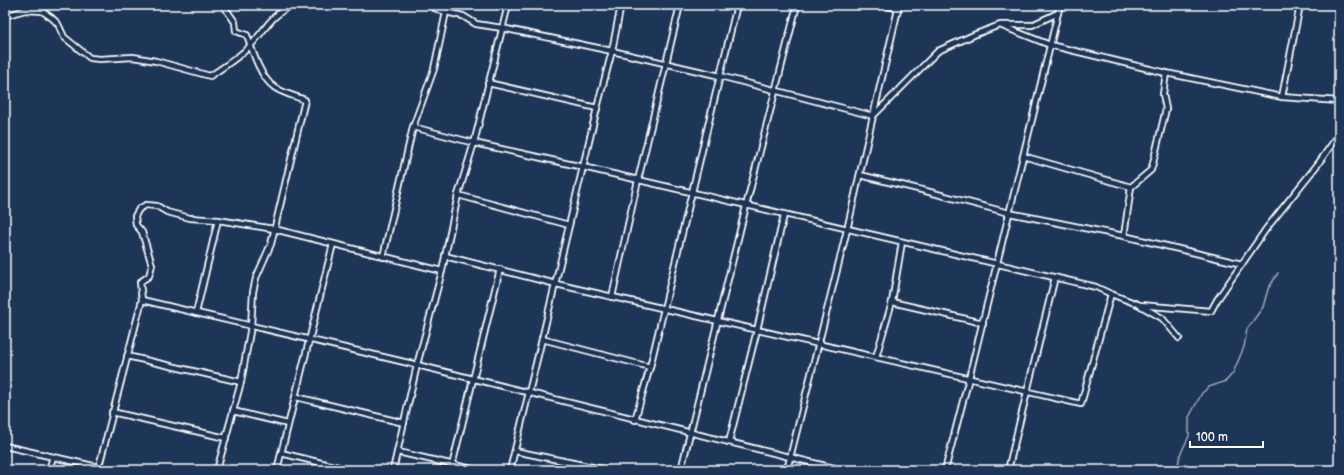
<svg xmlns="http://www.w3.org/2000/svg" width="1344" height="475" font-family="'Balsamiq Sans',sans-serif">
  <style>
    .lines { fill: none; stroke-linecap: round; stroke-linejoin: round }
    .stream { stroke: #a0aab8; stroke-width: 1.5 }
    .minor-casing { stroke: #fff; stroke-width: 8 }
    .minor { stroke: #1d3557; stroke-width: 4.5 }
  </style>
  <rect width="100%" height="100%" fill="#1d3557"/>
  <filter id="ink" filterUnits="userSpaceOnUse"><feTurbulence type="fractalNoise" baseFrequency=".025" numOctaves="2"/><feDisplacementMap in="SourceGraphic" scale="8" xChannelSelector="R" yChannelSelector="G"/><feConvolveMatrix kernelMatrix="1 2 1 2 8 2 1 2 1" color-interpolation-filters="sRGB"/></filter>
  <g filter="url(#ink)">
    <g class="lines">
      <polyline class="stream" points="1177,470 1180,455 1189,436 1189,417 1202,393 1209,387 1226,381 1233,373 1244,347 1247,329 1263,307 1268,289 1278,273"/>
      <defs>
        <g id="minor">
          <polyline points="431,5 434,8 446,12 463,16 476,24 502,28 612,51 720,76 873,116 899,5"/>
          <polyline points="885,5 898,9"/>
          <path d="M 5,16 L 25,10 L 42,11 L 52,18 L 58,24 L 64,37 L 90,58 L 100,59 L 133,57 L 156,61 L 210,76 C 224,67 238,58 250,46 C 265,30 271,15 292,5"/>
          <polyline points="1002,26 1050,45 1166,73 1282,97 1339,101"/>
          <polyline points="488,83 597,108"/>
          <polyline points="1282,97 1300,5"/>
          <polyline points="413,127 474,143 583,167 1096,287 1111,294 1140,305 1211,311 1217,300 1266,229 1318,164 1339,134"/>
          <polyline points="1023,156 1131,187 1151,170 1153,163 1166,109 1163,94 1166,73"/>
          <polyline points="860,175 922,190 1009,213 1124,236 1242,264"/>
          <polyline points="458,195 569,225"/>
          <polyline points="1124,236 1131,187"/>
          <polyline points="445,256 556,284 1081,404 1111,294"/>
          <polyline points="383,257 413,127 434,69 446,12"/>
          <polyline points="612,297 638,180 680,5"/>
          <polyline points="142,300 417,365 842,470"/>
          <polyline points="892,302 983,323"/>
          <polyline points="1141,306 1162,318 1179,338"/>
          <polyline points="196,313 218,220"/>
          <polyline points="542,339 650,367"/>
          <polyline points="127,356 241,382"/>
          <polyline points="876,357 892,302 902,242"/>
          <polyline points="296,397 404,423"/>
          <polyline points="233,411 288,424"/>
          <polyline points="112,412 226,438"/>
          <polyline points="635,420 650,367 737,5"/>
          <polyline points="729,442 757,330 784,215"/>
          <polyline points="5,446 111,470"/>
          <polyline points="515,451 607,470"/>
          <polyline points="398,452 476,470"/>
          <polyline points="281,453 350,470"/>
          <polyline points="49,470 53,457"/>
          <polyline points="98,470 142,300 140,282 149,276 152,265 142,232 136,225 135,216 139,209 146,205 157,206 167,212 190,218 218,220 274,229 442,271"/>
          <path d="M 217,470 L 241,382 L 251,326 L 253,292 L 256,278 L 271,244 L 305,100 C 295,96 282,93 274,87 C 260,77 252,50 247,35 L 236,31 L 235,22 L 223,5"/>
          <polyline points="277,470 333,244"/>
          <polyline points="393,470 417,365 442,271 458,195 474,143 508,5"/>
          <polyline points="451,470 500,269"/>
          <polyline points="510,470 542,339 597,108 612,51 621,5"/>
          <polyline points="681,470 746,206 797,5"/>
          <polyline points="787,470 847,230 873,116 938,51 976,34 1000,25 1032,25 1058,13 1060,5"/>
          <polyline points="945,470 969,378 1058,13"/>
          <polyline points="1008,470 1055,277"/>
        </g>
      </defs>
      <use href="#minor" class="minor-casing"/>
      <use href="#minor" class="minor"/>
    </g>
  </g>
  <rect width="1344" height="475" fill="none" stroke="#1d3557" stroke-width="20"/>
  <rect x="10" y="10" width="1324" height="455" fill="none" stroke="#fff" stroke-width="1.5" filter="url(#ink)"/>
  <path d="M1190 441v6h73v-6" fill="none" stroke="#ffffff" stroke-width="2"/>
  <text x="1196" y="441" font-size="12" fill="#ffffff" stroke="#1d3557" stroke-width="3" paint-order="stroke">100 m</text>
</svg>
